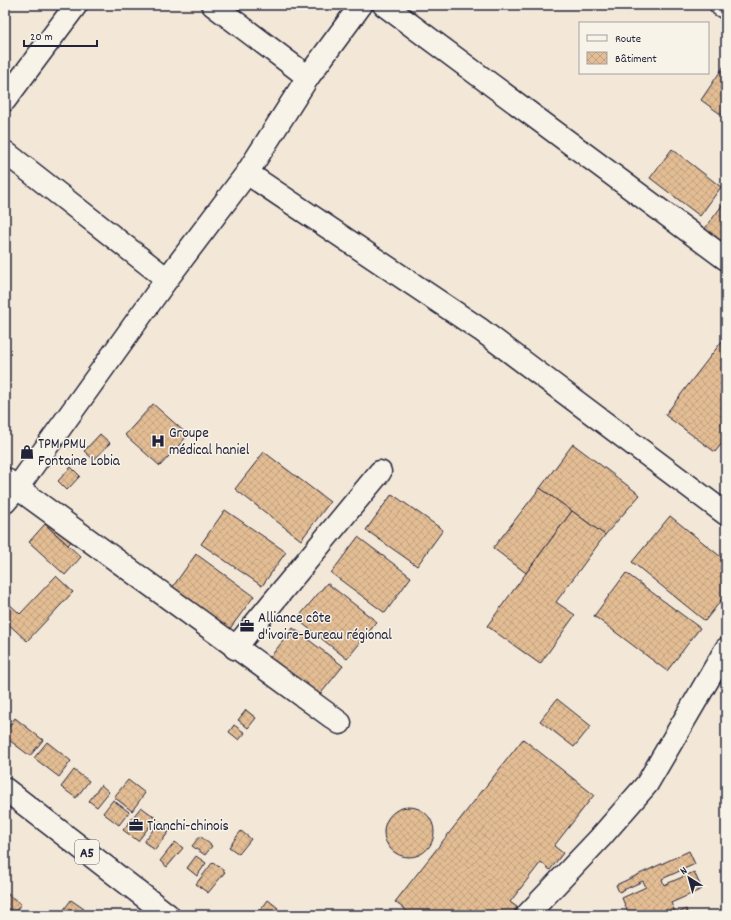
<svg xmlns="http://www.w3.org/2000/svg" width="731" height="920" font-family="Dekko,sans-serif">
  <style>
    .building { fill: url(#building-cross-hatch); stroke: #22223b }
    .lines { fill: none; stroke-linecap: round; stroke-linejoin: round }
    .street-casing { stroke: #22223b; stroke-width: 25 }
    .primary-casing { stroke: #22223b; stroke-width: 25 }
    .street { stroke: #f7f3e8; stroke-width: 22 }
    .primary { stroke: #f7f3e8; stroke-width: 22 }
    .labels { text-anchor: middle; stroke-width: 3; stroke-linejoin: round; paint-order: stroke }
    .shield { fill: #f7f3e8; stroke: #62616f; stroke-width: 1 }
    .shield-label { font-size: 14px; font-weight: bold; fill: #22223b }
    .poi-label { font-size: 15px; fill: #22223b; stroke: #f7f3e8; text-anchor: start }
  </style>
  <defs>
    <pattern id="building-cross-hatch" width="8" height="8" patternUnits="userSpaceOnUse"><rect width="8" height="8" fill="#e3bd94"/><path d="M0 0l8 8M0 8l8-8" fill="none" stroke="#c2a280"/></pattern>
  </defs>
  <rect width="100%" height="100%" fill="#f3e8d7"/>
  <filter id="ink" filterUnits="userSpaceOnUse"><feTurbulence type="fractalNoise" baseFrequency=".025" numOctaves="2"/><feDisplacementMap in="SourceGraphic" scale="8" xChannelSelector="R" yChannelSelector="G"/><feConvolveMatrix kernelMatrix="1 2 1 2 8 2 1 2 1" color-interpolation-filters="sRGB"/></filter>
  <g filter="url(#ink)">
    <g class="building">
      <polygon points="726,63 726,118 701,100"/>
      <polygon points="672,149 721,187 700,216 650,178"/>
      <polygon points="726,200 726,245 704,230"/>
      <polygon points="726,336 726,438 715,452 665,415"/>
      <polygon points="153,404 188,435 160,466 125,435"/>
      <polygon points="100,434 110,443 94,460 84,451"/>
      <polygon points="573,444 640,495 605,535 540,488"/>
      <polygon points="264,452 330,502 301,540 235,489"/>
      <polygon points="71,467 80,476 67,490 58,481"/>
      <polygon points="540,488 572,511 526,573 493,548"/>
      <polygon points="392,494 443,530 417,566 366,530"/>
      <polygon points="60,508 83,528 68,545 45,524"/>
      <polygon points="225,510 286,552 262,586 201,544"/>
      <polygon points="572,511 605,535 556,602 575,615 540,664 487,626"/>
      <polygon points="670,516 726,561 726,594 705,621 632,562"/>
      <polygon points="45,524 81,557 65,575 29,542"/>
      <polygon points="358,537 411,577 385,613 331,573"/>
      <polygon points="196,554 254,596 226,634 169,592"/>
      <polygon points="626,573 700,628 667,671 594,616"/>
      <polygon points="56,576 73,592 27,641 5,621 5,600 20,614"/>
      <polygon points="327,583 377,622 347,659 297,619"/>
      <polygon points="293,628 343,666 314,702 264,665"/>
      <polygon points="557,699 591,726 574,747 540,721"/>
      <polygon points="246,710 256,718 248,728 238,720"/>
      <polygon points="15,718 43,740 30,756 5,737 5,732"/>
      <polygon points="234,725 245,733 239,740 229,732"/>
      <polygon points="523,739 594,795 554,846 563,853 550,870 541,862 510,902 517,907 511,915 412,915 395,902"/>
      <polygon points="47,742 71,761 59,777 34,758"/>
      <polygon points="74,770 89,781 76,798 61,787"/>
      <polygon points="128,780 145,793 132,811 114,797"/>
      <polygon points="101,785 109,792 97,807 89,801"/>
      <polygon points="113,800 129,812 119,825 103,813"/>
      <circle cx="409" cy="832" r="25"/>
      <polygon points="141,807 156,818 138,841 123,830"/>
      <polygon points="160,821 171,829 155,850 144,842"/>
      <polygon points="241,831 251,839 239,854 229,847"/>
      <polygon points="200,836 212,846 205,855 192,846"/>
      <polygon points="175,842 183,848 167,867 160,861"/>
      <polygon points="689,851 695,864 662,879 664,885 694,872 702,889 671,903 676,914 686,909 688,915 629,915 622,898 646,887 643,881 619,892 616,885"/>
      <polygon points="196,856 206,863 197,876 187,868"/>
      <polygon points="213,862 225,872 208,893 196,884"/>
      <polygon points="5,892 21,904 13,915 5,915"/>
      <polygon points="71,900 84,909 79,915 60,915"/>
      <polygon points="268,900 278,908 273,915 257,915"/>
    </g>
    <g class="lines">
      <defs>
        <g id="street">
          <polyline points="213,5 308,77"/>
          <polyline points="384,5 726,259"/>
          <polyline points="721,5 726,8"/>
          <polyline points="5,100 76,5"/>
          <polyline points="5,152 167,279"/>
          <polyline points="247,173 481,330 726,514"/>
          <polyline points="5,479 340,723"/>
          <polyline points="5,502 17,488 167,279 247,173 308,77 361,5"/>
          <polyline points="235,648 380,472"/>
          <polyline points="527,915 600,838 647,784 726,649"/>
        </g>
        <polyline id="primary" points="5,789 168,915"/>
      </defs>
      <use href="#street" class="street-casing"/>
      <use href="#primary" class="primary-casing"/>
      <use href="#street" class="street"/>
      <use href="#primary" class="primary"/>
    </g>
  </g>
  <defs>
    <symbol id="hospital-bare" viewBox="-9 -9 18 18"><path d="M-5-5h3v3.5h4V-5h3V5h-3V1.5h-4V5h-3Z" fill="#22223b" stroke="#f7f3e8" stroke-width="2.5" paint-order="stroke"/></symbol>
    <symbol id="shop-bare" viewBox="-9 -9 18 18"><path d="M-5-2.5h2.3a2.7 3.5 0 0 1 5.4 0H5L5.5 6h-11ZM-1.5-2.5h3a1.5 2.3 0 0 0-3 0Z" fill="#22223b" stroke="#f7f3e8" stroke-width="2.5" paint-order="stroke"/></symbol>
    <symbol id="office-bare" viewBox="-9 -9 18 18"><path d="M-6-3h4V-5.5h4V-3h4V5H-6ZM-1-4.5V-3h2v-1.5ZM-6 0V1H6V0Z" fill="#22223b" stroke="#f7f3e8" stroke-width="2.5" paint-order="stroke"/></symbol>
  </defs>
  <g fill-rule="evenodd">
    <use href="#hospital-bare" x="148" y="431" width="20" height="20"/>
    <use href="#shop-bare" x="17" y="442" width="20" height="20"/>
    <use href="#office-bare" x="237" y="616" width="20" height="20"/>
    <use href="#office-bare" x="126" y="815" width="20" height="20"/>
  </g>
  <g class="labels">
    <rect class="shield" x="75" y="840" width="24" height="24" rx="3"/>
    <g class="shield-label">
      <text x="87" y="857">A5</text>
    </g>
    <g class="poi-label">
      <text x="169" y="437">Groupe<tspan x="169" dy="17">médical haniel</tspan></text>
      <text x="38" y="448">TPM PMU<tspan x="38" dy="17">Fontaine Lobia</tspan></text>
      <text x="258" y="622">Alliance côte<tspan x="258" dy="17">d'ivoire-Bureau régional</tspan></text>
      <text x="147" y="830">Tianchi-chinois</text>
    </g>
  </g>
  <rect width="731" height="920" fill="none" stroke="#f7f3e8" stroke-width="20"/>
  <rect x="10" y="10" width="711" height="900" fill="none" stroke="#22223b" stroke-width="1.5" filter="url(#ink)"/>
  <rect x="579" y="22" width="130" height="52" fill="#f7f3e8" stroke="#a29fa3"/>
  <rect x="587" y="35" width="20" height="6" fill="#f7f3e8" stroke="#a29fa3"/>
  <text x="615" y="42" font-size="12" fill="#22223b">Route</text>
  <rect x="587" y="52" width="20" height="12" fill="url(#building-cross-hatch)" stroke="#a29fa3"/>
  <text x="615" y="62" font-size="12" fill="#22223b">Bâtiment</text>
  <g transform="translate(689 878) rotate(323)" stroke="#f7f3e8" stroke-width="3" paint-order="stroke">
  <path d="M0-3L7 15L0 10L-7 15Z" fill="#22223b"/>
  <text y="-6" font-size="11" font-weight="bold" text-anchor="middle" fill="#22223b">N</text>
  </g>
  <path d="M24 40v6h73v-6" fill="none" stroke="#22223b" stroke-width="2"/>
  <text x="30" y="40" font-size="12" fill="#22223b" stroke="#f7f3e8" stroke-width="3" paint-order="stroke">20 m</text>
</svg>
